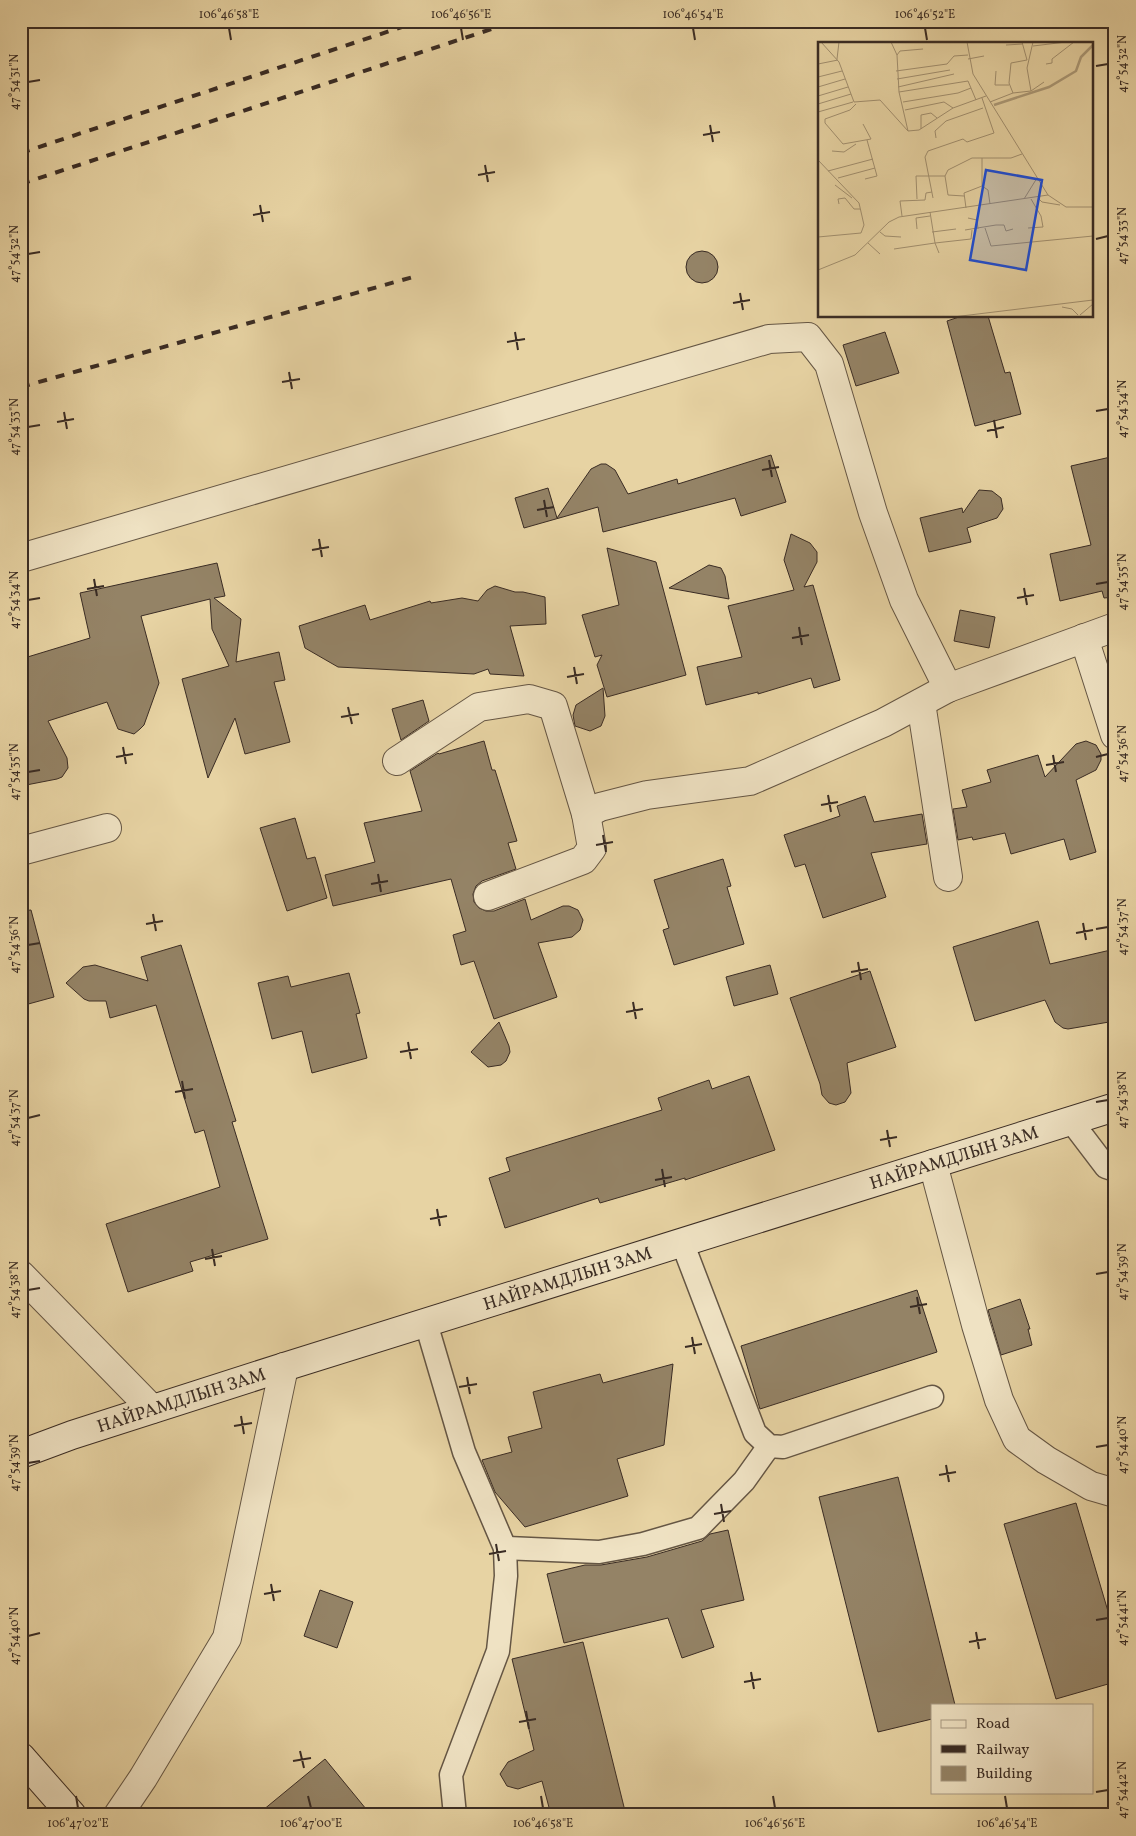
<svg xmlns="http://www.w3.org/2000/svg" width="1136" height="1836" font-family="Vollkorn,serif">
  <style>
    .building { fill: #948366; stroke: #3a2c24 }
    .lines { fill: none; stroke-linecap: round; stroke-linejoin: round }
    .service-casing { stroke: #655644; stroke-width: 25 }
    .minor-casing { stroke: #655644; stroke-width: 30 }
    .secondary-casing { stroke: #3a2c24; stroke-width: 30 }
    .service { stroke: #efe2c3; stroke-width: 22 }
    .minor { stroke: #efe2c3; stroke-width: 28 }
    .secondary { stroke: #efe2c3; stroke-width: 28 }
    .rail { stroke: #3a2c24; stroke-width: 4; stroke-dasharray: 9 9; stroke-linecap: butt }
    .ticks { fill: none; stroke: #3a2c24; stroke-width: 2 }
    .labels { text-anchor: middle; stroke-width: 4.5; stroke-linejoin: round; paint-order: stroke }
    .street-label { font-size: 18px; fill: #3a2c24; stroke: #efe2c3 }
    .inset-river { fill: none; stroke: #ac9a78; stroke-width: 2.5 }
    .inset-road { fill: none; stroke: #a29070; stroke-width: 1 }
    .view { fill: #1d4ed8; fill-opacity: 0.15; stroke: #1d4ed8; stroke-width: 2.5 }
    .inset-edge { fill: none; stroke: #3a2c24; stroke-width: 2.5 }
    .neatline { fill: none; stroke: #3a2c24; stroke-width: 2 }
    .ticks-label { font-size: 12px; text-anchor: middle; fill: #3a2c24 }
  </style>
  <rect width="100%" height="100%" fill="#e7d3a3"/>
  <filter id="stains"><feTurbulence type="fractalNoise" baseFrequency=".004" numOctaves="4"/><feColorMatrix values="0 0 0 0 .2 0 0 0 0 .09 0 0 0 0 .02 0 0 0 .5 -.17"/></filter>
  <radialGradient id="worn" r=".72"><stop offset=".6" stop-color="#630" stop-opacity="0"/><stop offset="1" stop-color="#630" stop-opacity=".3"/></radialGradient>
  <g class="building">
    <circle cx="702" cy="267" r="16"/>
    <polygon points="962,316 988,316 1005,373 1010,372 1021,414 975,426 947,321"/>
    <polygon points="885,332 899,373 856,386 843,345"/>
    <polygon points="771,455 786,502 741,516 735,498 603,532 598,507 524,528 515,498 548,488 557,518 591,469 601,464 606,464 615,470 628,494 677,479 678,484"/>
    <polygon points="1115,456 1115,597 1104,598 1102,591 1060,601 1050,554 1091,545 1071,466"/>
    <polygon points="979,490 992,491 1001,498 1003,509 997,518 967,528 971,542 929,552 920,518 962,508 963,513"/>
    <polygon points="791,534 810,543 817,552 817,562 804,587 813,585 840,680 814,688 811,678 758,694 758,692 706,705 697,667 742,657 728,606 794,590 784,560"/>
    <polygon points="607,548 656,562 686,675 607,697 597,665 602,655 595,657 582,615 619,605"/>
    <polygon points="217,563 225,596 214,598 241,619 236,662 279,652 285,680 274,682 290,742 245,754 235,718 208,778 182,679 229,666 212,629 210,599 141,616 159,683 144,725 140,729 134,734 118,729 107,702 48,721 67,758 68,768 62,777 57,779 21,786 21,659 90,638 80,593"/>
    <polygon points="709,565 721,568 725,576 729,599 669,588"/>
    <polygon points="495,586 515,592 523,592 545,597 546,624 510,626 524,676 490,674 488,669 474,674 338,667 305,648 299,626 365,605 370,620 430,601 431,603 462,598 478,601 487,590"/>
    <polygon points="960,610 995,617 989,648 954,641"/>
    <polygon points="603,688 605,716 601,726 590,731 575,726 573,715 576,705"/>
    <polygon points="423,700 429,721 401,740 392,709"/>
    <polygon points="484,741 492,770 495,770 517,841 508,843 516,869 482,881 476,886 473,894 474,902 479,908 486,911 494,911 525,899 531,920 563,906 569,906 578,910 583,920 580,930 572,937 538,943 557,997 494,1019 474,961 461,965 453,935 466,931 451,879 333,906 325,875 375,862 364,823 422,811 410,771 438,753 439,754"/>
    <polygon points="1086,741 1096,745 1101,754 1101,760 1096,770 1076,780 1096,852 1070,860 1064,839 1011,854 1005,833 973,840 972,837 958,840 953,809 967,807 962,790 991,782 987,770 1038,755 1045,777 1076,744"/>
    <polygon points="865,796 874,822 922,814 927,844 871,853 886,897 823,918 805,864 795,867 784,835 840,816 837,806"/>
    <polygon points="295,818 307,859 315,857 327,898 287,911 260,828"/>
    <polygon points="723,859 731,886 727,887 744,944 674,965 663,930 669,928 654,880"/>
    <polygon points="31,910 54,997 21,1006 21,911"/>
    <polygon points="1038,921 1050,964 1115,949 1115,1021 1068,1029 1063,1028 1055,1022 1045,1000 975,1021 953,947"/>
    <polygon points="181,945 236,1121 232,1122 268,1239 190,1262 193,1271 128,1292 106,1224 220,1187 204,1130 195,1133 156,1005 110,1018 106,1001 89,1001 84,999 66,983 83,967 95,965 148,981 141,957"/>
    <polygon points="770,965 778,994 734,1006 726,977"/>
    <polygon points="870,971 896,1047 847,1063 851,1093 845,1102 836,1105 829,1103 822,1095 820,1084 790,998"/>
    <polygon points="349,973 360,1013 356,1014 367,1058 312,1073 302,1031 272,1039 258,983 288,976 291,987"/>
    <polygon points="499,1022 509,1046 510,1052 506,1061 501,1065 488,1067 471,1052"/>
    <polygon points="749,1076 775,1150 685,1180 685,1178 600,1203 598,1198 505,1228 489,1178 510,1171 506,1158 662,1110 658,1098 709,1080 712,1089"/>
    <polygon points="917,1290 937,1352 760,1409 741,1346"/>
    <polygon points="1020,1299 1030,1329 1028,1329 1032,1345 1001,1355 988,1310"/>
    <polygon points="673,1364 664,1445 617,1459 628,1496 525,1527 495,1492 482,1460 512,1452 508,1437 542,1428 533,1392 600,1374 603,1383"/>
    <polygon points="898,1477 955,1705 932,1705 932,1719 878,1732 819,1497"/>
    <polygon points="1076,1503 1115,1635 1115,1682 1056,1699 1004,1524"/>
    <polygon points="728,1530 744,1600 701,1610 714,1647 682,1658 668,1618 564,1643 547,1574 585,1565 601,1565 647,1557 702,1541 710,1534"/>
    <polygon points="320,1590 353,1602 337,1648 304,1636"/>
    <polygon points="583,1642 626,1815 551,1815 542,1781 518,1789 514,1788 507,1786 500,1774 508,1762 534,1750 512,1659"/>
    <polygon points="325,1759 371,1815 257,1815"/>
  </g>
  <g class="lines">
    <defs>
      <g id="service">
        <polyline points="1071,1121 1106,1167 1115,1170"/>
        <polyline points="682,1242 755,1433 769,1446 783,1447 932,1397"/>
        <polyline points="426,1323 464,1452 505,1548 506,1576 498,1651 451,1775 455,1815"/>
        <polyline points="505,1548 599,1552 643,1544 698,1528 744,1481 769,1446"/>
      </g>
      <g id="minor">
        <polyline points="21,558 769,339 808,337 829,364 873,513 904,600 948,688"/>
        <polyline points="1084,638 1115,735"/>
        <polyline points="921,703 948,877"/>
        <polyline points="397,761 479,707 529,699 553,706 586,814 600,807 647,795 750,781 883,723 948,688 1115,627"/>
        <polyline points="21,851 107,828"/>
        <polyline points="488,896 583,860 592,848 586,814"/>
        <polyline points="933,1164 976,1325 999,1400 1017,1439 1046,1460 1091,1486 1115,1493"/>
        <polyline points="21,1275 152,1409"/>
        <polyline points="118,1815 143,1778 227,1638 284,1367"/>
      </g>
      <g id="secondary">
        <path id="s1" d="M 21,1454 L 72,1435 L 284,1367 L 1115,1107"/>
        <polyline points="21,1757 72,1815"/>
      </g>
    </defs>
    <use href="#service" class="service-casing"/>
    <use href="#minor" class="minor-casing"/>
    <use href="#secondary" class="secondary-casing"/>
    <use href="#service" class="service"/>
    <use href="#minor" class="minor"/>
    <use href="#secondary" class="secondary"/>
    <g class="rail">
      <polyline points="21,153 420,21"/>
      <polyline points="21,184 516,21"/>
      <polyline points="21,387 413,277"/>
    </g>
  </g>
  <path class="ticks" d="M 229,28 L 231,40M 461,28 L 463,40M 693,28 L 695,40M 925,28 L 927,40M 1096,66 L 1108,64M 28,82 L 40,80M 710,125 L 713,142M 703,135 L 720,132M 485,165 L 488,182M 478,175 L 495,172M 260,205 L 263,222M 253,215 L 270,212M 1096,239 L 1108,236M 28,254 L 40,252M 740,293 L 743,310M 733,303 L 750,300M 515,332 L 518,350M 507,342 L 525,339M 289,372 L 292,389M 282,382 L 300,379M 1096,411 L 1108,409M 64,412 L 67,429M 994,420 L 997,438M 57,422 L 74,419M 28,427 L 40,425M 987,431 L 1004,427M 769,460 L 772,477M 762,470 L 779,467M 544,500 L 547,517M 537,510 L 554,507M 319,539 L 322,557M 312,550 L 329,547M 94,579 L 97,596M 1096,584 L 1108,582M 1024,588 L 1027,605M 87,589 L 104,586M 1017,598 L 1034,595M 28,600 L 40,598M 799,627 L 802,645M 792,638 L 809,635M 574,667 L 577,684M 567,677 L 584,674M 348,707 L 352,724M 341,717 L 359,714M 123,747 L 126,764M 1053,755 L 1056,772M 116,757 L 133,754M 1096,757 L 1108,754M 1046,765 L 1064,762M 28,772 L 40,770M 828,795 L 831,812M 821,805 L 838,802M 603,835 L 606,852M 596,845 L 613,842M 378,874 L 381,892M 371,884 L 388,881M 153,914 L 156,931M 1083,923 L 1086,940M 146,924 L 163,921M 1096,929 L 1108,927M 1076,933 L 1093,930M 28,945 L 40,943M 858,962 L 861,980M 851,972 L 868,969M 633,1002 L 636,1019M 626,1012 L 643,1009M 408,1042 L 411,1059M 400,1052 L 418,1049M 182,1081 L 185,1099M 175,1092 L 193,1089M 1096,1102 L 1108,1100M 28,1118 L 40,1115M 887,1130 L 890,1147M 880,1140 L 897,1137M 662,1169 L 665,1187M 655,1180 L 672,1177M 437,1209 L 440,1226M 430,1219 L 447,1216M 212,1249 L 215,1266M 205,1259 L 222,1256M 1096,1274 L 1108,1272M 28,1290 L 40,1288M 917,1297 L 920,1314M 910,1307 L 927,1304M 692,1337 L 695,1354M 685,1347 L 702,1344M 467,1377 L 470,1394M 459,1387 L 477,1384M 241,1416 L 244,1434M 234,1426 L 252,1423M 1096,1447 L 1108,1445M 28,1463 L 40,1461M 946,1465 L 949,1482M 939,1475 L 956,1472M 721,1504 L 724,1522M 714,1514 L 731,1511M 496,1544 L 499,1561M 489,1554 L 506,1551M 271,1584 L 274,1601M 264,1594 L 281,1591M 1096,1620 L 1108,1618M 976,1632 L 979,1649M 28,1636 L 40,1633M 969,1642 L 986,1639M 751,1672 L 754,1689M 744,1682 L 761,1679M 526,1711 L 529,1729M 519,1722 L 536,1719M 300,1751 L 304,1768M 293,1761 L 311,1758M 1096,1792 L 1108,1790M 76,1796 L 78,1808M 308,1796 L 311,1808M 541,1796 L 543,1808M 773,1796 L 775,1808M 1005,1796 L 1007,1808"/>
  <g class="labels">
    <g class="street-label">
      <text dy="6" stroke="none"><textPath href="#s1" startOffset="979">НАЙРАМДЛЫН ЗАМ</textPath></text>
      <text dy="6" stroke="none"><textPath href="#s1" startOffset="574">НАЙРАМДЛЫН ЗАМ</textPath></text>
      <text dy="6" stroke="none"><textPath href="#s1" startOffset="169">НАЙРАМДЛЫН ЗАМ</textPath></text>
    </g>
  </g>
  <g transform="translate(818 42)">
    <rect width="275" height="275" fill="#e7d3a3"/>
    <path class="inset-river" d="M 176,63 L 231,45 L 258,29 L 263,15 L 275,3"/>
    <path class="inset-road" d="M 3,0 L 21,20 L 36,60 L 62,58 L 90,89 L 101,88 L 135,66 L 168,54M 73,0 L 79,13 L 81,50 L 90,89M 149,0 L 155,32 L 230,153 L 248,165 L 275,165M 204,0 L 209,18M 188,3 L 205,2M 215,4 L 248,0M 79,13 L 82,9 L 105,7M 19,17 L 21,0M 150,17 L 166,14M 209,18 L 193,21 L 191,41 L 195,51 L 213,49 L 209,26 L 215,0M 0,22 L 20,18M 228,22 L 234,21 L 234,17 L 256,0M 78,29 L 129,22 L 136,14 L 150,13M 178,29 L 177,43 L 191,43M 0,35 L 24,29M 79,37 L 132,28M 0,45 L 27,37M 80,45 L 136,32M 213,49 L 226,40M 81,50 L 150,39 L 158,58M 0,54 L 30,45M 85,60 L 140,51 L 153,46M 172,60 L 195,51M 0,62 L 33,52M 38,62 L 32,68 L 7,77 L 7,81 L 25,102 L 53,97 L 45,82M 87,68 L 126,60 L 135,66M 0,70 L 35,60M 103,87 L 103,73 L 113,71 L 119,76M 118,96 L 117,89 L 128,79 L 165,66M 14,109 L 26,110 L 38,102M 0,118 L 41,161 L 46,183 L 43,191 L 0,195M 10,129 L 55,117M 20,136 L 57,126M 47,137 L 59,134 L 49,98M 17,143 L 34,156M 164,144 L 170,148 L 172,162M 146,154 L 130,153 L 127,134 L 130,128 L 154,116 L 193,116 L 204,112M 115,156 L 107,115 L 110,109 L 145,97 L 149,100 L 176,91 L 164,56M 220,156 L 224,160 L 242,163M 99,157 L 98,134 L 127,134M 206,157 L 219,136M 21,162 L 20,157 L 27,156 L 36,167 L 42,167M 148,166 L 146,151 L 164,144 L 164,116M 84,174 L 82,159 L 107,158 L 108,151 L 114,150M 150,176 L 159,178 L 160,187M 167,186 L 173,204 L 275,194M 210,186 L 225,185 L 223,174 L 213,157M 99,187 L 98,176 L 112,174M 147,188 L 178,183 L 186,183 L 188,189 L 195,187M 62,190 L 67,194 L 83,195M 114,190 L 138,187M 50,201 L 62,212M 76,207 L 117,201 L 112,170M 121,211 L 117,201 L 153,197 L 154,188M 0,228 L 37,213 L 71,180 L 81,175 L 230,153M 244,265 L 254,267 L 260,273M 262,273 L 275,262M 135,275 L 275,258"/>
    <path class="view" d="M 168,128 L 224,138 L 208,228 L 152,218 Z"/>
    <rect width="275" height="275" class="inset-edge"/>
  </g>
  <rect width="1136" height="1836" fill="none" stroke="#e7d3a3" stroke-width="55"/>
  <rect x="931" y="1704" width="162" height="90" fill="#efe2c3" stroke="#a79983"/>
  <rect x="941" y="1720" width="25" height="8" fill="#efe2c3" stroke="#a79983"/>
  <text x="976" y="1728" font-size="15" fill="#3a2c24">Road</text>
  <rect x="941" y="1745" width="25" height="8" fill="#3a2c24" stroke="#a79983"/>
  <text x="976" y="1754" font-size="15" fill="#3a2c24">Railway</text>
  <rect x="941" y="1766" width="25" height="15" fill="#948366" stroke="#a79983"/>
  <text x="976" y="1778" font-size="15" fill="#3a2c24">Building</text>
  <rect x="28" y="28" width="1080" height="1780" class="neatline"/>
  <g class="ticks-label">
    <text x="229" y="18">106°46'58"E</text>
    <text x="461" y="18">106°46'56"E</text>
    <text x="693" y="18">106°46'54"E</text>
    <text x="925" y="18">106°46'52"E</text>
    <text transform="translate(1122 64) rotate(-90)" y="4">47°54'32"N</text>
    <text transform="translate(14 82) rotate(-90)" y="4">47°54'31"N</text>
    <text transform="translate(1122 236) rotate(-90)" y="4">47°54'33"N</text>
    <text transform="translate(14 254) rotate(-90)" y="4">47°54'32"N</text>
    <text transform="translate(1122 409) rotate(-90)" y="4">47°54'34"N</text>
    <text transform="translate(14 427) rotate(-90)" y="4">47°54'33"N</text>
    <text transform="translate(1122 582) rotate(-90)" y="4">47°54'35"N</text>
    <text transform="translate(14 600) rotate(-90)" y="4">47°54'34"N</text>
    <text transform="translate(1122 754) rotate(-90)" y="4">47°54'36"N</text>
    <text transform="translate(14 772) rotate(-90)" y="4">47°54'35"N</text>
    <text transform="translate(1122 927) rotate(-90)" y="4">47°54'37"N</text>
    <text transform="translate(14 945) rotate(-90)" y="4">47°54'36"N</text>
    <text transform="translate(1122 1100) rotate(-90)" y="4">47°54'38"N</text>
    <text transform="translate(14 1118) rotate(-90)" y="4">47°54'37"N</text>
    <text transform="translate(1122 1272) rotate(-90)" y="4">47°54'39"N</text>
    <text transform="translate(14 1290) rotate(-90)" y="4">47°54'38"N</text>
    <text transform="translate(1122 1445) rotate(-90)" y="4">47°54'40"N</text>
    <text transform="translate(14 1463) rotate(-90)" y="4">47°54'39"N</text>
    <text transform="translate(1122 1618) rotate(-90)" y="4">47°54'41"N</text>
    <text transform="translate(14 1636) rotate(-90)" y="4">47°54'40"N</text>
    <text transform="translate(1122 1790) rotate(-90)" y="4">47°54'42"N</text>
    <text x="78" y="1827">106°47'02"E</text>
    <text x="311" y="1827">106°47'00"E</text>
    <text x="543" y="1827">106°46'58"E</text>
    <text x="775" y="1827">106°46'56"E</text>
    <text x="1007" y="1827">106°46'54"E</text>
  </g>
  <rect width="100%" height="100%" filter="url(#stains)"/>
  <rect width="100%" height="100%" fill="url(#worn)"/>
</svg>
